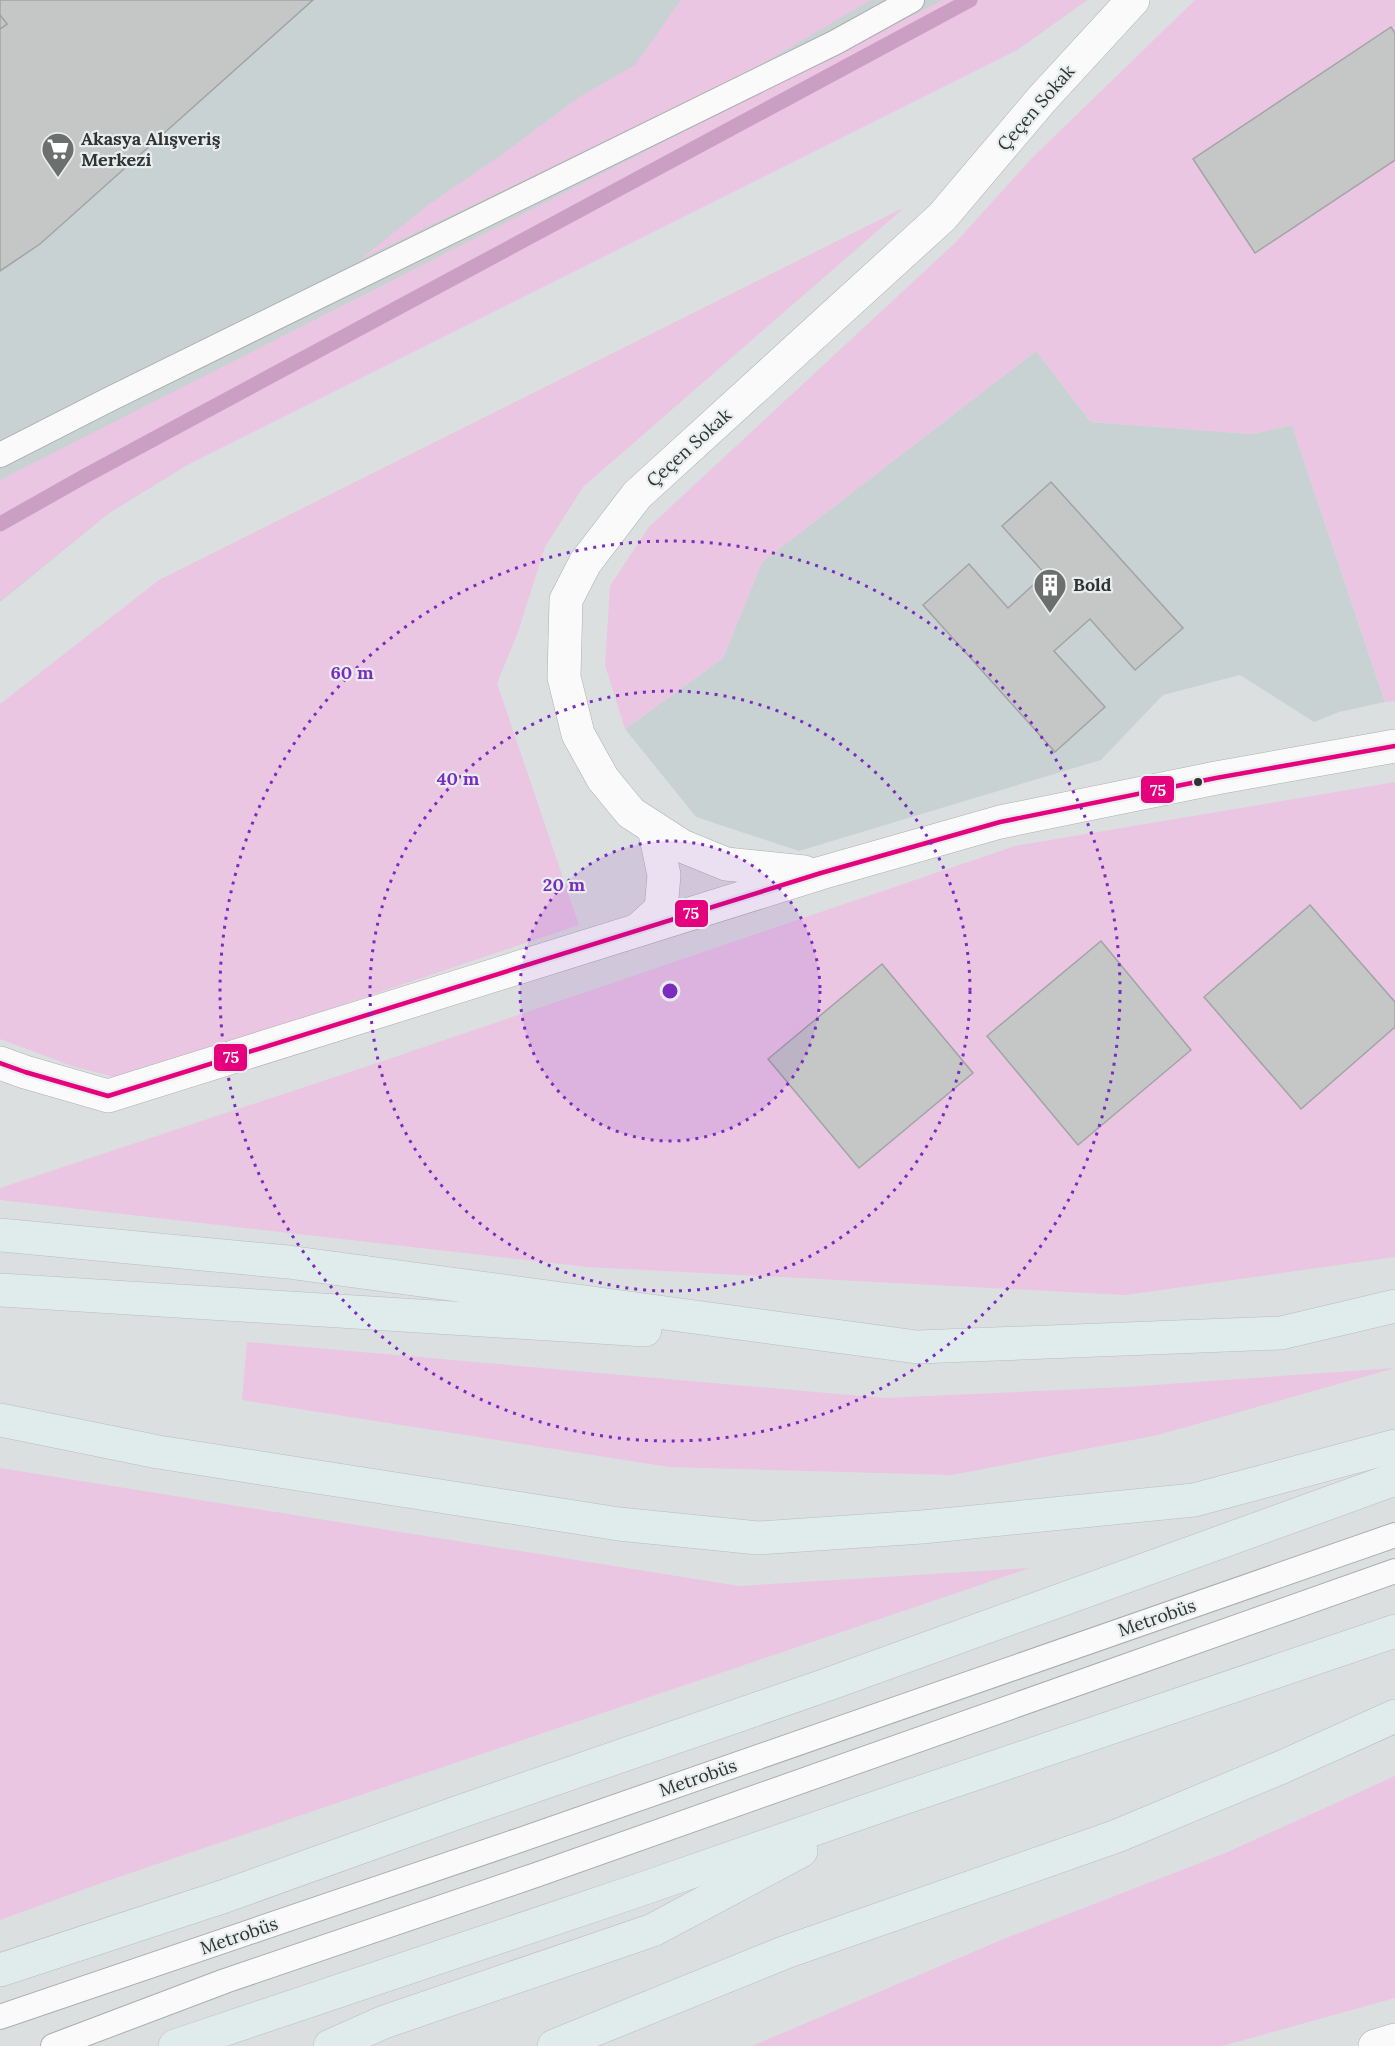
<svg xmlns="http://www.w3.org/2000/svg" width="1395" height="2046" font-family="Lora,serif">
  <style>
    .built { fill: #c9d2d3 }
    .grass { fill: #eac6e3 }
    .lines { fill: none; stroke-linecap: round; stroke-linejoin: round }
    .stream { stroke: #ca9fc3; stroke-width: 15 }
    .building { fill: #c5c7c7; stroke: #a2a4a4; stroke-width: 1.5 }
    .service-casing { stroke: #acaeae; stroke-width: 26 }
    .minor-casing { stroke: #acaeae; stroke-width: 34 }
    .trunk-casing { stroke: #babcbc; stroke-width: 34 }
    .service { stroke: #fafafa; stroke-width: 24 }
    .minor { stroke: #fafafa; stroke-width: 33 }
    .trunk { stroke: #e0ebec; stroke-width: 33 }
    .bus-1-casing { stroke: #e8edee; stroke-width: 9 }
    .bus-1 { stroke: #e5007d; stroke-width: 4.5 }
    .ring { fill: none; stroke: #7b2cbf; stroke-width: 3; stroke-dasharray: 3 6 }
    .bus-dot { fill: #313333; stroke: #e8edee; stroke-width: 2 }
    .labels { text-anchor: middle; stroke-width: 4.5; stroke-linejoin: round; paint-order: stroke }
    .street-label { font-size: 18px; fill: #313333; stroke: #e8edee }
    .poi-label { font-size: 18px; font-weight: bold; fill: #313333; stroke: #e8edee; text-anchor: start }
    .centre { fill: #7b2cbf; stroke: #e8edee; stroke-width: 3 }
    .ring-label { font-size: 18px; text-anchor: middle; font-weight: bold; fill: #7b2cbf; stroke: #e8edee; stroke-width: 4.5; stroke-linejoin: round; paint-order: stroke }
    .line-badge { stroke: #e8edee; stroke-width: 2 }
    .badge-label { font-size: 16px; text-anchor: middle; font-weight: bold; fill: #fff }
  </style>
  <rect width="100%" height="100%" fill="#dcdfdf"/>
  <g class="built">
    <polygon points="0,0 1087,0 1017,50 187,465 109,513 0,602"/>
    <polygon points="1036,351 1091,422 1252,434 1292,425 1385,702 1339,712 1314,722 1240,675 1163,695 1101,760 799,851 696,817 625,729 723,658 762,562"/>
  </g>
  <g class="grass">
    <polygon points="681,0 871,0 746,73 361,259 428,205 500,156 581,96 635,65"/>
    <polygon points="943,0 1087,0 1017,50 187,465 109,513 0,601 0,480"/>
    <polygon points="1195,0 1395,0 1395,701 1385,702 1292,425 1252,434 1091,422 1036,351 762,562 723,658 625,729 605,665 610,586 649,527 956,242 1032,158"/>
    <polygon points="905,207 583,487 545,547 517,635 497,683 579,925 122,1079 72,1066 0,1039 0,704 159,580"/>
    <polygon points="1395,782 1395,1257 1126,1295 587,1267 0,1200 0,1188 374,1064 1015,846"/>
    <polygon points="247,1342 884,1398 1126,1387 1395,1368 1158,1435 952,1475 669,1467 242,1400"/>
    <polygon points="0,1468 739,1586 1030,1568 107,1881 0,1920"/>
    <polygon points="1395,1776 1395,1998 1222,2046 752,2046 1006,1938 1223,1854"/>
  </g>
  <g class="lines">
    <polyline class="stream" points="0,524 85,476 970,0"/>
  </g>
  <g class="building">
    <polygon points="0,0 313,0 40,244 0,271 0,29 7,24 0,15"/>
    <polygon points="0,15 7,24 0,29"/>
    <polygon points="1391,27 1395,33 1395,160 1255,253 1193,159"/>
    <polygon points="1051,482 1183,628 1135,670 1090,619 1054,651 1105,707 1055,752 923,605 969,564 1008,608 1045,574 1002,526"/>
    <polygon points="1310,905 1395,1002 1395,1027 1301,1109 1204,997"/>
    <polygon points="1101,941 1191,1050 1078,1145 987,1036"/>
    <polygon points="882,964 973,1073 859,1168 768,1059"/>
  </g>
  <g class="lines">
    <defs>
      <g id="service">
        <polyline points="0,455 110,399 836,42 912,0"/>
        <polyline points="0,2017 520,1840 1395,1535"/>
        <polyline points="53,2046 225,1981 536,1875 1395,1571"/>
      </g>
      <g id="minor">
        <polyline points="804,872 726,864 682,846 631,813 603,779 578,734 564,677 566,600 585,563 637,495 942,217 1042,99 1133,0"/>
        <polyline points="638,930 661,909 664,875 654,828"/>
        <polyline points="0,1063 25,1072 108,1096 821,873 1000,822 1216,778 1395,746"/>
        <polyline points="1375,2046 1395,2040"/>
      </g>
      <g id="trunk">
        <polyline points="0,1235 288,1262 917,1347 1281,1333 1395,1306"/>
        <polyline points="0,1290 645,1330"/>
        <polyline points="0,1420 158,1452 619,1524 758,1538 922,1527 1194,1500 1395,1446"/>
        <polyline points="0,1970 225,1896 456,1813 826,1685 1395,1479"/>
        <polyline points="175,2046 636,1891 892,1802 1395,1631"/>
        <polyline points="330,2046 384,2022 653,1930 801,1851"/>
        <polyline points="554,2046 786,1952 1117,1836 1282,1767 1395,1716"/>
      </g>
    </defs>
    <use href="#service" class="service-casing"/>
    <use href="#minor" class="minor-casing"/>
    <use href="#trunk" class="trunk-casing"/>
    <use href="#service" class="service"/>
    <use href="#minor" class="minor"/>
    <use href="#trunk" class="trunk"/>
    <defs>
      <polyline id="bus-1" points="0,1063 25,1072 108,1096 821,873 1000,822 1216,778 1395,746"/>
    </defs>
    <use href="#bus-1" class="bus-1-casing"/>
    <use href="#bus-1" class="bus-1"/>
  </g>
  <circle cx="670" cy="991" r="150" fill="#7b2cbf" fill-opacity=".12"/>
  <g class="ring">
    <circle cx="670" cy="991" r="150"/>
    <circle cx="670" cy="991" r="300"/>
    <circle cx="670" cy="991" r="450"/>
  </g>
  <defs>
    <symbol id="supermarket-pin" viewBox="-11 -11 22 30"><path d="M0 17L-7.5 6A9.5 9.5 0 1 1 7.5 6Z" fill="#6d6f6f" stroke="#e8edee"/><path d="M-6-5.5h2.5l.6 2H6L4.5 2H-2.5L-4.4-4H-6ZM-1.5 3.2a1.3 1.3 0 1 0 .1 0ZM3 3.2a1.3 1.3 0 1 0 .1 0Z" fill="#fff"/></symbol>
    <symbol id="building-pin" viewBox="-11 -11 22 30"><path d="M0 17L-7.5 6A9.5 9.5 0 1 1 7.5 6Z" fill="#6d6f6f" stroke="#e8edee"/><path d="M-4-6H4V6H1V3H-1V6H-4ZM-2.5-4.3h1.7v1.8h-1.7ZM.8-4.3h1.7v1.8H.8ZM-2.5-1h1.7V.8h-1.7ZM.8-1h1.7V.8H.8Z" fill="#fff"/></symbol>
  </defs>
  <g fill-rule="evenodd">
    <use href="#supermarket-pin" x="39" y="130" width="38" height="52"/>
    <use href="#building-pin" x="1031" y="566" width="38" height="52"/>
  </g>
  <circle class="bus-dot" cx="1198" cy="782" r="5"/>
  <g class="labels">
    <g class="street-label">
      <text transform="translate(1036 108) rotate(-49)" y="6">Çeçen Sokak</text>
      <text transform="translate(689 448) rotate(-42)" y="6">Çeçen Sokak</text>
      <text transform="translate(1157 1618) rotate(-19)" y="6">Metrobüs</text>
      <text transform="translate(698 1778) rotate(-19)" y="6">Metrobüs</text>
      <text transform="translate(239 1936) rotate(-19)" y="6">Metrobüs</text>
    </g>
    <g class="poi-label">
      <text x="81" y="145">Akasya Alışveriş<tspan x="81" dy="21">Merkezi</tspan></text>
      <text x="1073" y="591">Bold</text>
    </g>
  </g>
  <circle cx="670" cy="991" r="9" class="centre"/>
  <g class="ring-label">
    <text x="352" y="679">60 m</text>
    <text x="458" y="785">40 m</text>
    <text x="564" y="891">20 m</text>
  </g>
  <g class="line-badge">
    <rect x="1140" y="775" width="35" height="29" rx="6" fill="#e5007d"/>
    <rect x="674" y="899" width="35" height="29" rx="6" fill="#e5007d"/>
    <rect x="213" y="1043" width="35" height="29" rx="6" fill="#e5007d"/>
  </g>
  <g class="badge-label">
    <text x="1158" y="796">75</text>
    <text x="691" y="919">75</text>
    <text x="231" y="1063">75</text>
  </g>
</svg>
